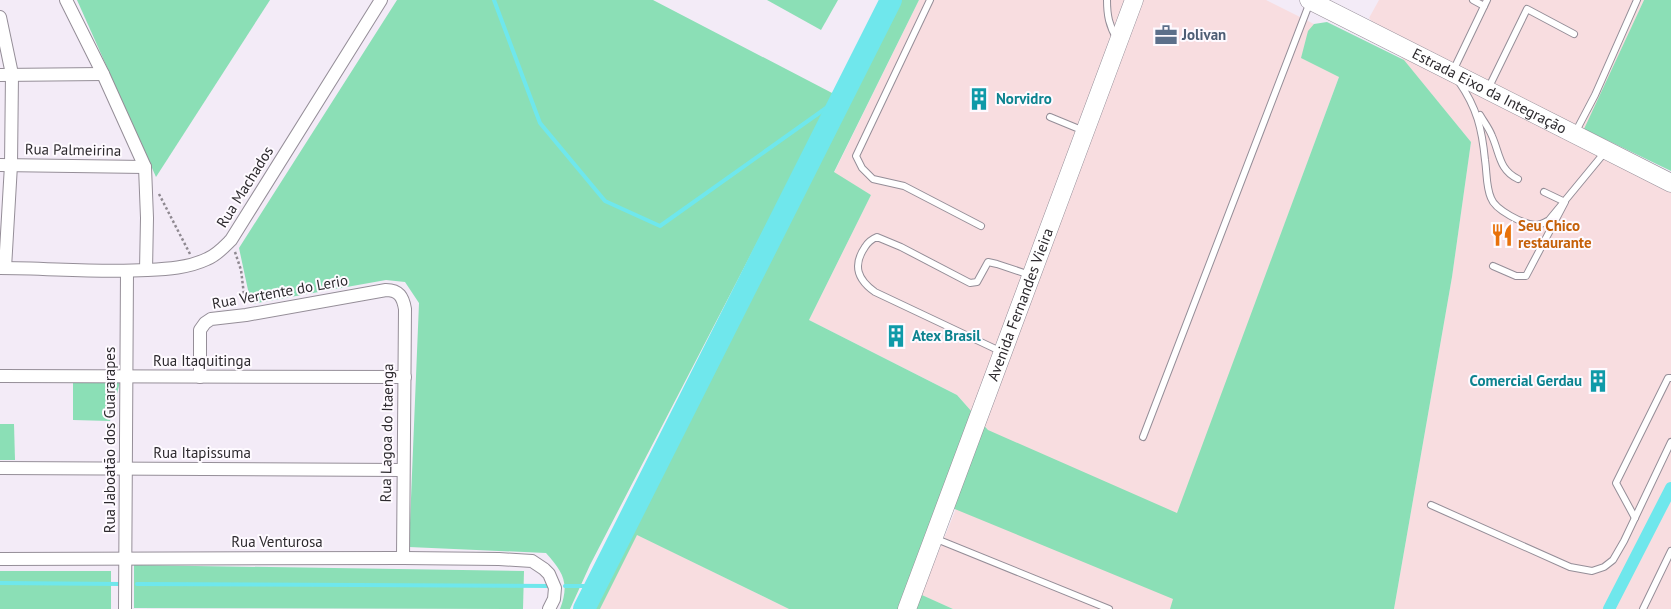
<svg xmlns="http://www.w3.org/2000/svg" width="1671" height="609" font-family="'PT Sans',sans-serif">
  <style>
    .industrial { fill: #f8dde0 }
    .green { fill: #8bdfb6 }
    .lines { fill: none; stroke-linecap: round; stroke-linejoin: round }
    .stream { stroke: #6fe7ec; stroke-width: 4 }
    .canal { stroke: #6fe7ec; stroke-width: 12 }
    .river { stroke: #6fe7ec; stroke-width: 22 }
    .lane-casing { stroke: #958e98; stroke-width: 8 }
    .street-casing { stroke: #958e98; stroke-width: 14 }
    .secondary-casing { stroke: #958e98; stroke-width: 19 }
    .path { stroke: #8f8991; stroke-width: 2.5; stroke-dasharray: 2.5 2.5; stroke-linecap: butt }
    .lane { stroke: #fff; stroke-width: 6 }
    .street { stroke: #fff; stroke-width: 12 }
    .secondary { stroke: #fff; stroke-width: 18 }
    .labels { text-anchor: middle; stroke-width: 4; stroke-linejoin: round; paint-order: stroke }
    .service-label { font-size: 15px; font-weight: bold; fill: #4e5e75; stroke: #fefaff; text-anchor: start }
    .street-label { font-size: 15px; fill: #2d2a2e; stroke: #fefaff }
    .culture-label { font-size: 15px; font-weight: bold; fill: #0d838f; stroke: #fefaff; text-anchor: start }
    .food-label { font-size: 15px; font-weight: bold; fill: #c56008; stroke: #fefaff; text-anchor: start }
  </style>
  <rect width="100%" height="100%" fill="#f3ebf7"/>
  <g class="industrial">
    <polygon points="919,0 1266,0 1314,24 1339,77 1178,513 1174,599 1170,609 953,609 921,595 988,430 957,395 809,320 871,195 834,173"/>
    <polygon points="1379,0 1644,0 1577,145 1671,191 1671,609 1394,609 1452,277 1471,142 1369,18"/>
    <polygon points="636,534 789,609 600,609"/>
  </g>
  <g class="green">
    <polygon points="77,0 270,0 156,177"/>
    <path d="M 397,0 L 653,0 L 834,94 L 590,565 L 570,609 L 560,609 C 570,583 563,572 546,553 L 409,547 L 419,303 L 405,282 L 386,280 L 251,304 L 239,248 Z"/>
    <polygon points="767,0 838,0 821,30"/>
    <polygon points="891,0 919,0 834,172 871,195 809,320 957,395 988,430 1177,513 1339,77 1301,58 1308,31 1314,24 1327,22 1404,60 1471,142 1452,277 1394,609 1170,609 1173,599 945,505 913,591 953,609 789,609 637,535 600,609 584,609"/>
    <polygon points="1644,0 1671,0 1671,171 1584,129"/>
    <polygon points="73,379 120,382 110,421 73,420"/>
    <polygon points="0,424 14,424 15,460 0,460"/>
    <polygon points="134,565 524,571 523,609 134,608"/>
    <rect x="0" y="571" width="111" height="38"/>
  </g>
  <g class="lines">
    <g class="stream">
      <polyline points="494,0 540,123 605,201 660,226 843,96"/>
      <polyline points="0,583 121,584"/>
      <polyline points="137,584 549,586"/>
      <polyline points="565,586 596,586"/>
    </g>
    <polyline class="canal" points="1609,609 1671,488"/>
    <polyline class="river" points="584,609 891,0"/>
    <defs>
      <g id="lane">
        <polyline points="930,0 856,156 862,168 873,179 904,186 981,226"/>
        <path d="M 1107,0 C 1107,15 1109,26 1117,39"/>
        <polyline points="1473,0 1484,6"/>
        <polyline points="1453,71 1487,0"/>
        <path d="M 1459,82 C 1477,108 1482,129 1485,160 C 1487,173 1486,187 1491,198 C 1495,210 1523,224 1535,225 C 1541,225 1544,223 1549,220 L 1605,152"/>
        <polyline points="1488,89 1527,9 1574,34"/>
        <path d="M 1480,115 C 1484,122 1489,128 1492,136 C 1500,154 1499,170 1518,179"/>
        <polyline points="1050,117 1084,131"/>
        <polyline points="1575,133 1595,95 1637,0"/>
        <polyline points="1493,266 1516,276 1526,276 1565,202 1544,192"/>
        <path d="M 1002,352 L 875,292 C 858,280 852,266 865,247 C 868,242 872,239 877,237 L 901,247 L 970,283 L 977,282 L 988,262 L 997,264 L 1030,275"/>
        <polyline points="1143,437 1310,2"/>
        <polyline points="1431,505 1570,567 1592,571 1604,567 1613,560 1624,541 1671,442"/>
        <polyline points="1635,518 1616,483 1668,378 1671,378"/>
        <polyline points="934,538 1109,609"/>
        <polyline points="1643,609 1671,551"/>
      </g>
      <g id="street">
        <polyline points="66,0 103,74 145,167 147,218 146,270"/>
        <polyline points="0,17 12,74 11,165 5,268"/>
        <polyline points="0,75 103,74"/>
        <polyline points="0,165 145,167"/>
        <path d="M 0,268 C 49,268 98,273 147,270 C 167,269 188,268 207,259 C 217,255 224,247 231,240 L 381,0"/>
        <polyline points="0,376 405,377"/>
        <path d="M 200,377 L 200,330 L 205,323 L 211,319 L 246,315 L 386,290 C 399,290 403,297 405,309 L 403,558"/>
        <polyline points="0,468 403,470"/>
        <polyline points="0,559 403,558 499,559 532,561 544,569 549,574 555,588 554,599 549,609"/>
        <polyline points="125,609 127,271"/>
      </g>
      <g id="secondary">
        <path id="s1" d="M 1309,0 L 1671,183"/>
        <path id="s2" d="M 907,609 L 1134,0"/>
      </g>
    </defs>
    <use href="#lane" class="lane-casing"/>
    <use href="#street" class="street-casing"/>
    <use href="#secondary" class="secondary-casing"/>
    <g class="path">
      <polyline points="159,194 190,254"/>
      <polyline points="235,252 241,270 245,303"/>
    </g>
    <use href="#lane" class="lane"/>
    <use href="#street" class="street"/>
    <use href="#secondary" class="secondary"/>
  </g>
  <defs>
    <symbol id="office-bare" viewBox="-9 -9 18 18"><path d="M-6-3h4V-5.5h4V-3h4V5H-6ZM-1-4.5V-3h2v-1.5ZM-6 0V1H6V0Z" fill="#5c6f8a" stroke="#fefaff" stroke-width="2.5" paint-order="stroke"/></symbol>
    <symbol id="building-bare" viewBox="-9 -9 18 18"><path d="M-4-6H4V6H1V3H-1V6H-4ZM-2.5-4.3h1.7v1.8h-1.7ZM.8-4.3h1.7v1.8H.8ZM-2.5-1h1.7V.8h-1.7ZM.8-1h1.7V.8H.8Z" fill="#0f9aa8" stroke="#fefaff" stroke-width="2.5" paint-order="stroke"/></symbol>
    <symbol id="restaurant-bare" viewBox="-9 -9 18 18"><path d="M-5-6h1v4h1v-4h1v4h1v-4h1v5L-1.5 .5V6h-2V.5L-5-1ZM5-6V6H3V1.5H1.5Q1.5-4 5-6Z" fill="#e8710a" stroke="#fefaff" stroke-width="2.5" paint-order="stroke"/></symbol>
  </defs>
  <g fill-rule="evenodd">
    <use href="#office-bare" x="1150" y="19" width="32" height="32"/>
    <use href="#building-bare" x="963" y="83" width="32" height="32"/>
    <use href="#restaurant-bare" x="1486" y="219" width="32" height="32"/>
    <use href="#building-bare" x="880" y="320" width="32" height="32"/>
    <use href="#building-bare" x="1582" y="365" width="32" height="32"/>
  </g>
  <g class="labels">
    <g class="service-label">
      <text x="1182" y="40">Jolivan</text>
    </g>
    <g class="street-label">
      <text dy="5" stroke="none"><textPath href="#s1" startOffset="202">Estrada Eixo da Integração</textPath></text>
      <text transform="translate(73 150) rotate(1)" y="5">Rua Palmeirina</text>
      <text transform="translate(245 187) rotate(-58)" y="5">Rua Machados</text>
      <text transform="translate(280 292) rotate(-10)" y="5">Rua Vertente do Lerio</text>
      <text dy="5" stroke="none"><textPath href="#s2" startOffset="325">Avenida Fernandes Vieira</textPath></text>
      <text x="202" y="366">Rua Itaquitinga</text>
      <text transform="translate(387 433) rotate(-89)" y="5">Rua Lagoa do Itaenga</text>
      <text transform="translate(110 440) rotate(-90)" y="5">Rua Jaboatão dos Guararapes</text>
      <text x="202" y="458">Rua Itapissuma</text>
      <text x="277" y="547">Rua Venturosa</text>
    </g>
    <g class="culture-label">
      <text x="996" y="104">Norvidro</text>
      <text x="912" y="341">Atex Brasil</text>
      <text x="1582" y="386" text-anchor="end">Comercial Gerdau</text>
    </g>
    <g class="food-label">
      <text x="1518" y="231">Seu Chico<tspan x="1518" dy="17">restaurante</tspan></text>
    </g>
  </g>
</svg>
